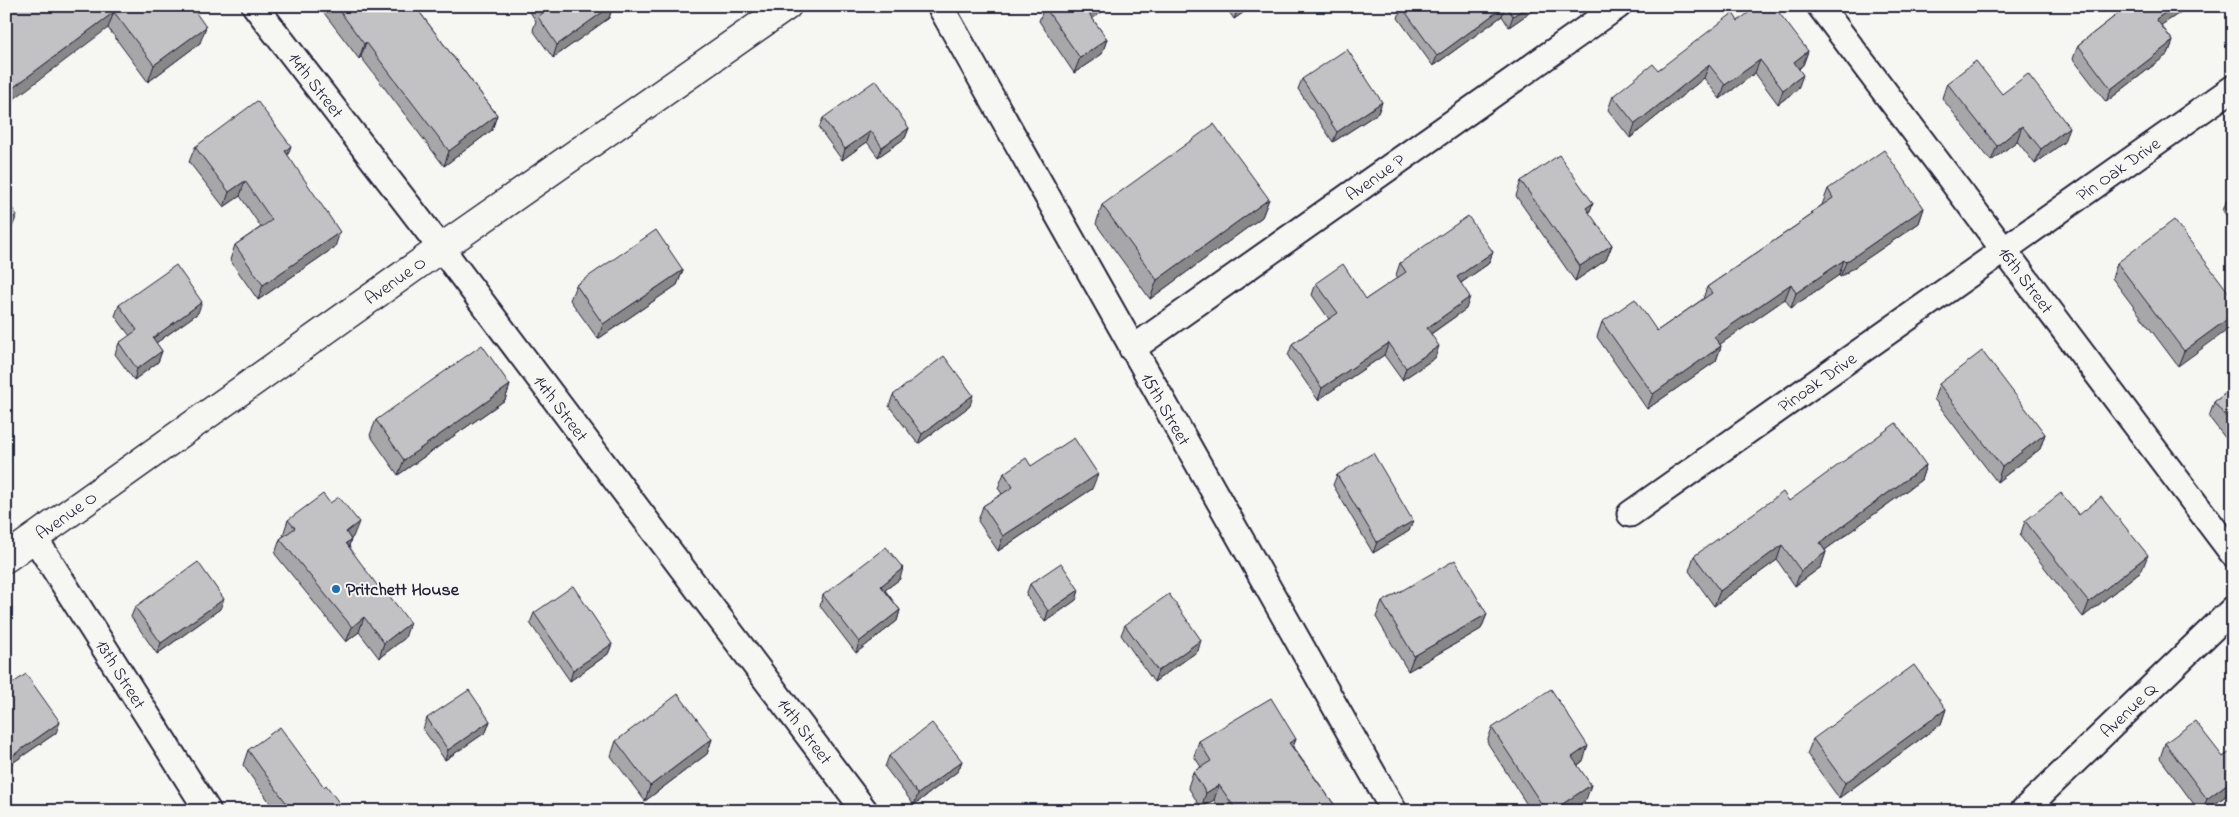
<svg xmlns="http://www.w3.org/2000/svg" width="2239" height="817" font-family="'Indie Flower',sans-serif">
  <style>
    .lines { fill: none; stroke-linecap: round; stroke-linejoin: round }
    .street-casing { stroke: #22223b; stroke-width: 29 }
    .secondary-casing { stroke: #22223b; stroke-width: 31 }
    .street { stroke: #f6f6f2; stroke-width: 25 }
    .secondary { stroke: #f6f6f2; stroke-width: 28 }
    .wall { fill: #a7a7a9; stroke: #22223b }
    .shaded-wall { fill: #888889; stroke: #22223b }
    .building { fill: #c2c2c4; stroke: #22223b }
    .poi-dot { fill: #1f6fb2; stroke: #f6f6f2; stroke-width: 2 }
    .labels { text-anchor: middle; stroke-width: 4; stroke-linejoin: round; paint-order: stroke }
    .street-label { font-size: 18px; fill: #22223b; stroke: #f6f6f2 }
    .poi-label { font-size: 18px; font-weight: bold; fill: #22223b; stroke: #f6f6f2; text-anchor: start }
  </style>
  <rect width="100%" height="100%" fill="#f6f6f2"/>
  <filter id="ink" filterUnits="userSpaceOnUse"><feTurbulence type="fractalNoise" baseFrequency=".02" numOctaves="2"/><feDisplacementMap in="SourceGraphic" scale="10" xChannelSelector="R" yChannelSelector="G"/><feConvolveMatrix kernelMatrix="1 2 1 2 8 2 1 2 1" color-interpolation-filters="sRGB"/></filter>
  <g filter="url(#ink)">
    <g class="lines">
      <defs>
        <g id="street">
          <polyline points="255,6 441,248 865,811"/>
          <polyline points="940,6 1394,811"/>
          <polyline points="1820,6 2233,554"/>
          <polyline points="1132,349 1618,6"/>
          <polyline points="1630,514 2233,88"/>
          <polyline points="34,537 208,811"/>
          <polyline points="2023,811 2233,609"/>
        </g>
        <polyline id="secondary" points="6,558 441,248 787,6"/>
      </defs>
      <use href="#street" class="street-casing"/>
      <use href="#secondary" class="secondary-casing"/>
      <use href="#street" class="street"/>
      <use href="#secondary" class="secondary"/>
    </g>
    <g class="wall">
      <polygon points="6,6 191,6 200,43 148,82 108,28"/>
      <polygon points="322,6 415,6 497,115 492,130 444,166 361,57 359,59 321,9"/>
      <polygon points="526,6 613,6 609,18 553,58 533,30 536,21"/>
      <polygon points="1040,6 1106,6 1106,9 1092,18 1107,39 1102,54 1074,73 1039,21 1043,10"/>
      <polygon points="1225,6 1253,6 1234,19"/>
      <polygon points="1403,6 1539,6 1509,27 1502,16 1433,66 1398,18 1402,7"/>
      <polygon points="2128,6 2190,6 2161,25 2173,41 2168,54 2106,102 2073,59 2078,45"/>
      <polygon points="1738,21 1808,51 1803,65 1799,69 1798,89 1778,104 1755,73 1720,99 1704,78 1630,138 1608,110 1613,96 1658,70"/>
      <polygon points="1302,79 1382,102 1378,113 1333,142 1298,89"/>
      <polygon points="1947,83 2002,94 2064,142 2035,164 2017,141 1991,161 1942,98"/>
      <polygon points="823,118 909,128 905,138 878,157 867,142 842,160 819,128"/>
      <polygon points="195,147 288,156 335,247 258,300 230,260 235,245 261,227 240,196 224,207 189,162"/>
      <polygon points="1521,181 1593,203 1589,213 1612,245 1606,260 1575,281 1516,196"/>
      <polygon points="1828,189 1924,208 1919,223 1840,277 1839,275 1791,308 1785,299 1720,344 1721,346 1716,361 1647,409 1597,337 1602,322 1657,331 1703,299 1707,287 1810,216 1812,212 1822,205"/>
      <polygon points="2233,192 2233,224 2223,211 2228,196"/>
      <polygon points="1269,199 1262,217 1150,299 1096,224 1102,205"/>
      <polygon points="1493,252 1488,264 1461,283 1466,309 1431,334 1435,358 1402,380 1384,355 1318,400 1288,356 1292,344 1329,319 1312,295 1316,283 1366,299 1398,278 1396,275 1400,263"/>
      <polygon points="2117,263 2233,298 2178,366 2112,278"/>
      <polygon points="683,270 677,285 598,339 570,300 576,285"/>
      <polygon points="119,305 198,313 156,343 162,351 158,362 134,380 115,354 119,343 130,336 115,316"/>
      <polygon points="1939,384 2045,434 2040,449 1997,482 1934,399"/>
      <polygon points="510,385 505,400 398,475 370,435 376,420"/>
      <polygon points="2233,388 2233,448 2209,417 2214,402"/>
      <polygon points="893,395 970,406 918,444 889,406"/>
      <polygon points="1926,465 1921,480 1825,550 1826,552 1821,567 1795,586 1777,560 1714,606 1689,571 1694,556 1789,501"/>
      <polygon points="1031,466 1092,489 998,551 978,521 983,506 1002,494 998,488 1004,473"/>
      <polygon points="1337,475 1413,521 1409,531 1373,553 1333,485"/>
      <polygon points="2079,515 2142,570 2083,617 2020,536 2025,521"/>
      <polygon points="288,520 353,537 351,539 349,546 405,638 379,658 359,632 346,642 275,554 280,539 284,536 283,535"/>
      <polygon points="900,579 885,590 900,610 897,621 856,653 820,606 823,595"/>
      <polygon points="1030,584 1079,590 1076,600 1045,622 1026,595"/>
      <polygon points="1382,602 1487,614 1481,629 1408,671 1376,617"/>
      <polygon points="135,607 220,609 157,654 131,617"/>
      <polygon points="534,613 612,644 608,654 570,681 530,623"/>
      <polygon points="1125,625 1198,651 1154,682 1121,635"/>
      <polygon points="6,688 56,733 8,766 6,764"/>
      <polygon points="1946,709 1941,724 1839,798 1807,754 1813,739"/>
      <polygon points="427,718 490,721 486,732 445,760 423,729"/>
      <polygon points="1492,728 1583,761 1578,765 1586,800 1570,811 1531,811 1487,742"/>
      <polygon points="712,739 707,754 645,801 611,756 616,741"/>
      <polygon points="1296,739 1293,747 1339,811 1221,811 1214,800 1201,808 1188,787 1193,772 1201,767 1194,756 1199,741"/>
      <polygon points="2165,743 2223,757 2233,750 2233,803 2227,795 2206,811 2199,811 2160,758"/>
      <polygon points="248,750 324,787 345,811 276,811 243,765"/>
      <polygon points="889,756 962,761 958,771 914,805 885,767"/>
    </g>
    <g class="shaded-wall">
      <polygon points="611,6 613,6 609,18 553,58 557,45"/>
      <polygon points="1093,6 1106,6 1106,9 1082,26 1087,11"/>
      <polygon points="1239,6 1253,6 1234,19"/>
      <polygon points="1505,6 1502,16 1433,66 1437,56"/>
      <polygon points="1528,6 1539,6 1509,27 1513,16"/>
      <polygon points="2175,6 2190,6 2151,32 2156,19"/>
      <polygon points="114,12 108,28 6,105 6,93"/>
      <polygon points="206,27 200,43 148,82 154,65"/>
      <polygon points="1107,39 1102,54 1074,73 1080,58"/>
      <polygon points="2173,41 2168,54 2106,102 2111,89"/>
      <polygon points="366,42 361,57 359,59 364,44"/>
      <polygon points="1808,51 1803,65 1789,76 1794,62"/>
      <polygon points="1760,60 1755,73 1720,99 1725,85"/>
      <polygon points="1709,65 1704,78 1630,138 1635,124"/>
      <polygon points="1803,75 1798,89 1778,104 1783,90"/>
      <polygon points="1382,102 1378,113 1333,142 1337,132"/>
      <polygon points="497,115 492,130 444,166 449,151"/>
      <polygon points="2022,126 2017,141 1991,161 1997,146"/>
      <polygon points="2069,127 2064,142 2035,164 2041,149"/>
      <polygon points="909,128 905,138 878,157 882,147"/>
      <polygon points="871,131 867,142 842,160 845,149"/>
      <polygon points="291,146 286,161 285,151"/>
      <polygon points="245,181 240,196 224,207 229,192"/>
      <polygon points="1269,199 1262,217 1150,299 1157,280"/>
      <polygon points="1593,203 1587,218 1586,208"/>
      <polygon points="1924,208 1919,223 1840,277 1846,262"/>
      <polygon points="17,215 11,230 6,233 6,222"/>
      <polygon points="340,232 335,247 258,300 263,285"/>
      <polygon points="1612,245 1606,260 1575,281 1580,266"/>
      <polygon points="1493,252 1488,264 1452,289 1457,277"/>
      <polygon points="1844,260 1839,275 1791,308 1796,293"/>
      <polygon points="683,270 677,285 598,339 603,324"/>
      <polygon points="1791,284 1785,299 1709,352 1714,337"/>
      <polygon points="1470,297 1466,309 1422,340 1427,328"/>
      <polygon points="202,302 198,313 149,348 153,338"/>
      <polygon points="2233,315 2233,326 2178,366 2184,351"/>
      <polygon points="1389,343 1384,355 1318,400 1322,388"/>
      <polygon points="1439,346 1435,358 1402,380 1406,368"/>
      <polygon points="1721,346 1716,361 1647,409 1653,394"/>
      <polygon points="162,351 158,362 134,380 137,369"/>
      <polygon points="510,385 505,400 398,475 404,460"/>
      <polygon points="973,395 970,406 918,444 922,434"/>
      <polygon points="2045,434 2040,449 1997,482 2002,467"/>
      <polygon points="1926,465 1921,480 1814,558 1820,543"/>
      <polygon points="1098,474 1092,489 998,551 1003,536"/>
      <polygon points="1413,521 1409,531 1373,553 1377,542"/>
      <polygon points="359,522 353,537 340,547 346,532"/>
      <polygon points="351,540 346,555 346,543"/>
      <polygon points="1782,545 1777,560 1714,606 1720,591"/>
      <polygon points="1826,552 1821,567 1795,586 1801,571"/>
      <polygon points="2148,555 2142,570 2083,617 2089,602"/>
      <polygon points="903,568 900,579 877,596 881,586"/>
      <polygon points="1079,590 1076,600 1045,622 1048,611"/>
      <polygon points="224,599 220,609 157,654 161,643"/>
      <polygon points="900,610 897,621 856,653 859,642"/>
      <polygon points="1487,614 1481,629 1408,671 1414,656"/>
      <polygon points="364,617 359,632 346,642 352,627"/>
      <polygon points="410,623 405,638 379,658 384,643"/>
      <polygon points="1201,640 1198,651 1154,682 1158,671"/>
      <polygon points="612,644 608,654 570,681 573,670"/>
      <polygon points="1946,709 1941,724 1839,798 1845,783"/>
      <polygon points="490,721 486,732 445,760 448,750"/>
      <polygon points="60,722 56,733 8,766 12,756"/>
      <polygon points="712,739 707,754 645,801 650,786"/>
      <polygon points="1296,739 1290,754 1289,743"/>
      <polygon points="1588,746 1583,761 1567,772 1572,757"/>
      <polygon points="962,761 958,771 914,805 918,794"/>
      <polygon points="2232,780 2227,795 2206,811 2202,811 2207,799"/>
      <polygon points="1219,785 1214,800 1201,808 1206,793"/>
      <polygon points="1591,785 1586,800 1570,811 1552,811"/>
    </g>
    <g class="building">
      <polygon points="6,6 191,6 206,27 154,65 114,12 6,93"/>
      <polygon points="336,6 415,6 497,115 449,151 366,42 364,44"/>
      <polygon points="540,6 611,6 557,45 538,17 544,12"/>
      <polygon points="1044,6 1093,6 1087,11 1107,39 1080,58"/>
      <polygon points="1403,6 1505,6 1437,56 1402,7"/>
      <polygon points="1506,6 1528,6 1513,16"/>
      <polygon points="1757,6 1774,6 1808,51 1794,62 1803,75 1783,90 1760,60 1725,85 1709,65 1635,124 1613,96 1653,64 1658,70 1733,13 1738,21"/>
      <polygon points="2128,6 2175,6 2156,19 2173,41 2111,89 2078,45"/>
      <polygon points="1347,49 1382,102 1337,132 1302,79"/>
      <polygon points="1976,61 2002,94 2028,74 2069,127 2041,149 2022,126 1997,146 1947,83"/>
      <polygon points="876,80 909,128 882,147 871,131 845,149 823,118"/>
      <polygon points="257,101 291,146 285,151 340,232 263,285 235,245 272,220 245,181 229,192 195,147"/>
      <polygon points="1214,124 1269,199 1157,280 1102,205"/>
      <polygon points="1884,150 1924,208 1846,262 1844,260 1796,293 1791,284 1714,337 1721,346 1653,394 1602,322 1635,299 1657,331 1712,293 1707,287 1813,214 1812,212 1833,198 1828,189"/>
      <polygon points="1559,155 1593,203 1586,208 1612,245 1580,266 1521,181"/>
      <polygon points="2233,192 2233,202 2228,196"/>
      <polygon points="6,200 17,215 6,222"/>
      <polygon points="1468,216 1493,252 1457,277 1470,297 1427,328 1439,346 1406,368 1389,343 1322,388 1292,344 1338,313 1316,283 1343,264 1366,299 1406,272 1400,263"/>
      <polygon points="2174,220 2233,298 2233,315 2184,351 2117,263"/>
      <polygon points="656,230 683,270 603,324 576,285"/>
      <polygon points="176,265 202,302 153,338 162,351 137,369 119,343 137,330 119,305"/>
      <polygon points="482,345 510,385 404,460 376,420"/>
      <polygon points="1982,351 2045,434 2002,467 1939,384"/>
      <polygon points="944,356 973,395 922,434 893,395"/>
      <polygon points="2233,388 2233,426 2214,402"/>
      <polygon points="1896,423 1926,465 1820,543 1826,552 1801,571 1782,545 1720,591 1694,556 1783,492 1789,501"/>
      <polygon points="1074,438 1098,474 1003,536 983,506 1013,487 1004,473 1026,458 1031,466"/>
      <polygon points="1373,453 1413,521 1377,542 1337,475"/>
      <polygon points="2061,493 2079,515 2101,497 2148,555 2089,602 2025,521"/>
      <polygon points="323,494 330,503 339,497 359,522 346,532 351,540 346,543 385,596 388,594 410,623 384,643 364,617 352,627 280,539 295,528 288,520"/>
      <polygon points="886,547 903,568 881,586 900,610 859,642 823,595"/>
      <polygon points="1455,560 1487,614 1414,656 1382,602"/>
      <polygon points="198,562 224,599 161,643 135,607"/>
      <polygon points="1061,563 1079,590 1048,611 1030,584"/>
      <polygon points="573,586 612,644 573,670 534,613"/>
      <polygon points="1169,594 1201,640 1158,671 1125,625"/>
      <polygon points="1914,665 1946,709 1845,783 1813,739"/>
      <polygon points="26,674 60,722 12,756 6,748 6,688"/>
      <polygon points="1551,689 1588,746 1572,757 1591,785 1552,811 1546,811 1492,728"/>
      <polygon points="469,690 490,721 448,750 427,718"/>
      <polygon points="678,694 712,739 650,786 616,741"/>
      <polygon points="1271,698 1296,739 1289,743 1339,811 1237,811 1219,785 1206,793 1193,772 1211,761 1199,741"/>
      <polygon points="2195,721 2223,757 2233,750 2233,781 2232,780 2207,799 2165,743"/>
      <polygon points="932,723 962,761 918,794 889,756"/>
      <polygon points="280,727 324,787 326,785 345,811 292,811 248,750"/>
      <polygon points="498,806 502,811 492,811"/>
    </g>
  </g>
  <circle class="poi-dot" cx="336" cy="589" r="5"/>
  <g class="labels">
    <g class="street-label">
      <text transform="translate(316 85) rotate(52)" y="6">14th Street</text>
      <text transform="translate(2118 169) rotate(-35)" y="6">Pin Oak Drive</text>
      <text transform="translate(1375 177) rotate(-35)" y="6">Avenue P</text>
      <text transform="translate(395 280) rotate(-35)" y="6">Avenue O</text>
      <text transform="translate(2026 280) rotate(53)" y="6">16th Street</text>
      <text transform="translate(1817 382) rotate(-35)" y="6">Pinoak Drive</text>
      <text transform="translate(561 408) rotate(53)" y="6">14th Street</text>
      <text transform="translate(1166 409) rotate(60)" y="6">15th Street</text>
      <text transform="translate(66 515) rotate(-35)" y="6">Avenue O</text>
      <text transform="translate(121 674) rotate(58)" y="6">13th Street</text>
      <text transform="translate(2128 710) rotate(-44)" y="6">Avenue Q</text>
      <text transform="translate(805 731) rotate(53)" y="6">14th Street</text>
    </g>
    <g class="poi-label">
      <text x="346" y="595">Pritchett House</text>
    </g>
  </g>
  <rect width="2239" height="817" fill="none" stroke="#f6f6f2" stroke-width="25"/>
  <rect x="12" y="12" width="2214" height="792" fill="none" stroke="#22223b" stroke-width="2" filter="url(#ink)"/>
</svg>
